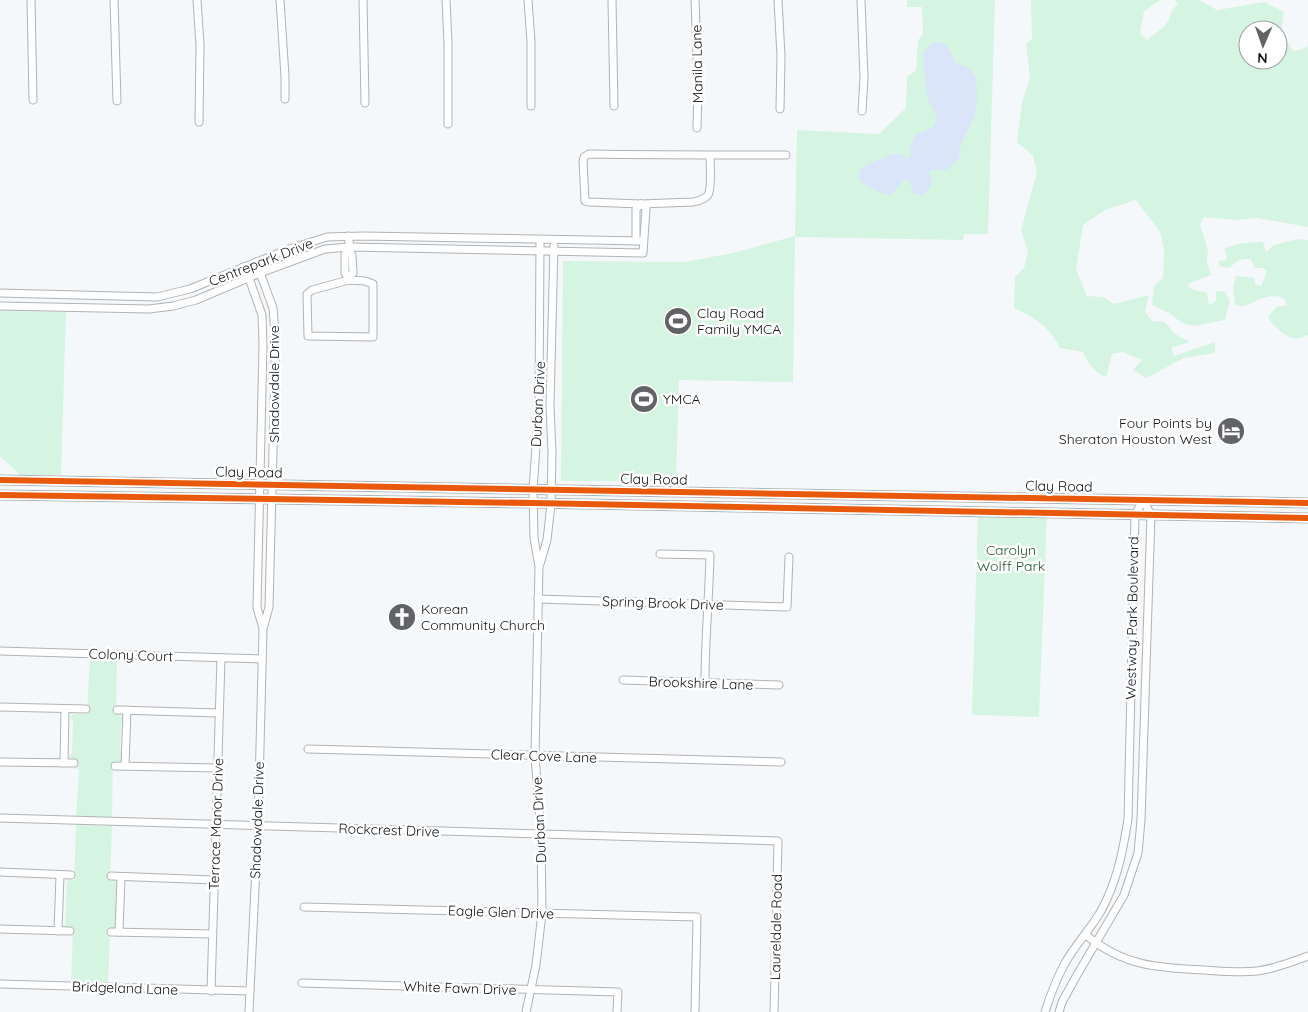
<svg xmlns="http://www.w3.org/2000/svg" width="1308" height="1012" font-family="Quicksand,sans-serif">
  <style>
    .green { fill: #d6f4e2; fill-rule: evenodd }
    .water { fill: #dae5fa }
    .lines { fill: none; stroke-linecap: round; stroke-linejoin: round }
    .minor-casing { stroke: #b0b3b5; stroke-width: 9 }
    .major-casing { stroke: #b0b3b5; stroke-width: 11 }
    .minor { stroke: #fefefe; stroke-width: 7 }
    .major { stroke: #fefefe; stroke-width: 9 }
    .cycleway-casing { stroke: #fff; stroke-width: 9 }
    .cycleway { stroke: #e8590c; stroke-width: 6 }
    .labels { text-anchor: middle; stroke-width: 5; stroke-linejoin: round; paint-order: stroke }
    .street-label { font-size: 14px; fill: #111315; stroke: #fff }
    .poi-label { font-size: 14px; fill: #111315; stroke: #fff; text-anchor: start }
    .park-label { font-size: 14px; fill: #215838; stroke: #fff }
  </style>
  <rect width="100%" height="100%" fill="#f5f8fb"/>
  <g class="green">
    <polygon points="907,0 995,0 988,234 964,234 963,240 795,237 793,382 679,380 676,481 561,481 563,261 684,262 733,253 795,236 797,130 879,134 906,108 907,77 916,70 918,40 923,35 922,7 907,7"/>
    <path d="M 1031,0 L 1161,0 L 1144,11 L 1140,33 L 1147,40 C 1153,35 1162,29 1166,24 C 1172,18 1168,12 1178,4 L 1175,0 L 1199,0 L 1217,10 L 1265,2 L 1284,12 L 1281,32 L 1293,51 L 1302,49 L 1308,46 L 1308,227 L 1257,218 L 1238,220 L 1204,217 L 1200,225 L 1208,250 L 1207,263 L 1211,275 L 1187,284 L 1191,289 L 1207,293 L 1209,305 L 1216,301 L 1216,291 L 1225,292 L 1230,301 L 1225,320 L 1194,326 L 1182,323 L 1169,313 L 1152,305 L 1154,286 L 1163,278 L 1164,250 L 1160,232 L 1136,200 L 1105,210 L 1083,225 L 1076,270 L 1087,296 L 1103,297 L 1114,304 L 1149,295 L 1145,311 L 1152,321 L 1165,322 L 1175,334 L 1190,342 L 1171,348 L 1174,356 L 1215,342 L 1215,353 L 1184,358 L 1146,378 L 1133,370 L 1142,360 L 1123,352 L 1112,354 L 1106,377 C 1094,372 1088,364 1083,352 L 1060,348 C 1050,327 1035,318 1014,308 L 1015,277 L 1024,268 L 1028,251 L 1021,230 L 1037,172 L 1033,156 L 1017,142 L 1022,102 L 1030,78 L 1026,44 L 1032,39 ZM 1248,30 L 1278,30 L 1278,60 L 1248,60 Z"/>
    <path d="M 1299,239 L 1308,240 L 1308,335 C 1303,337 1298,340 1292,338 C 1284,335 1271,325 1268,317 L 1276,307 L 1287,305 L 1283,298 C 1268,292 1255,303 1241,307 L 1235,304 L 1233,288 L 1236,276 L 1254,278 L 1256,285 L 1261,286 L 1267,271 L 1263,268 L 1255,268 L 1251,259 C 1247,259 1242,259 1238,261 C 1229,267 1232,270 1219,266 L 1218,261 L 1226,260 L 1227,255 L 1224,249 C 1235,243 1250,242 1263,242 L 1266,252 L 1274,245 Z"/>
    <polygon points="0,311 66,312 61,475 20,475 0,456"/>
    <polygon points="978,512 1047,513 1039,717 972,715"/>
    <polygon points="90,659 117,660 116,714 121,716 123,719 123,722 121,722 120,751 123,752 121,761 113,761 112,818 76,816 79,769 76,769 76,761 72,760 69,756 72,753 73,721 71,720 71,717 73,714 87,714"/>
    <polygon points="76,825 112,826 110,881 118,882 117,929 110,929 108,984 71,982 73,928 65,927 67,880 74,880"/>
  </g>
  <path class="water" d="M 938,42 L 944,44 L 948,47 L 954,60 L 956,63 L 970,69 L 976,78 L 977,99 L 975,115 L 961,144 L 959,159 L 946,170 L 931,170 L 929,173 L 932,181 C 929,191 924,197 914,194 L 910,182 L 905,179 L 890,195 C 883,195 869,187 862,183 C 860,179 858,175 860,171 C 862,166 891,153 897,154 C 901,154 904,155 908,158 L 911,155 L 909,150 L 915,135 L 932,128 L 936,122 L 936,116 L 927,97 L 923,53 L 931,44 Z"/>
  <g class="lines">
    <defs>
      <g id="minor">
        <polyline points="31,0 33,100"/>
        <polyline points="114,0 117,101"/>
        <polyline points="197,0 200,45 199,122"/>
        <polyline points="280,0 285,76 285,99"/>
        <polyline points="363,0 365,103"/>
        <polyline points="446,0 448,43 448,124"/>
        <polyline points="528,0 531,41 531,106"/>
        <polyline points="612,0 614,106"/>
        <polyline points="695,0 698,87 697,128"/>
        <polyline points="778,0 781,56 780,109"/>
        <polyline points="861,0 864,77 862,111"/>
        <path d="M 710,155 C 710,163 712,189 708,195 C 704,200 698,201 693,202 L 641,204 L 589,202 L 585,201 L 583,161 L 584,157 L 589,154 C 654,155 720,155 786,155"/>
        <polyline points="348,236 350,247 345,254 345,273 349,280"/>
        <polyline points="636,241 636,209 641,204"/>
        <polyline points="243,267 249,278 262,315 263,345 257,608 263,628"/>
        <polyline points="349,277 353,273 352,255 349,250"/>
        <polygon points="349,280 365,281 373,284 373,337 308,336 307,294 312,290"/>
        <polyline points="0,293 157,297 190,289 289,249 327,237 363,236 643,241"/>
        <polyline points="0,306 149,309 173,306 196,300 260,273 325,249 350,247 643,253 646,208 641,204"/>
        <path d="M 660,554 L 710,555 C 709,598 705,640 705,682"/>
        <polyline points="540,564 547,540 551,504 552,453 550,405 554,246"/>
        <polyline points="538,599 787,607 789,557"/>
        <polyline points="0,651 262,659"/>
        <polyline points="623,680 779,685"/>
        <polyline points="0,707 86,709"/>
        <polyline points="117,710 219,713"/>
        <polyline points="308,749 781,762"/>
        <polyline points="0,762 74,763"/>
        <polyline points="64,763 65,709"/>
        <polyline points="125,765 127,710"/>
        <polyline points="115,766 218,768"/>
        <polyline points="0,818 778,841 774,1012"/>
        <polyline points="0,872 71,875"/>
        <polyline points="111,876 214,880"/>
        <polyline points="304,907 697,917 695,1012"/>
        <polyline points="0,929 70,931"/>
        <polyline points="58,931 60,875"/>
        <polyline points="111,932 212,934"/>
        <polyline points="119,932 121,877"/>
        <path d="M 1086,935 C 1123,966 1158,968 1204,970 C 1221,971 1239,973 1257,971 C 1275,969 1291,962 1308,956"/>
        <polyline points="302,983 618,992 617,1012"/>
        <polyline points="0,984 250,991"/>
        <polyline points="211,991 221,658"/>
        <polyline points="249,1012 258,826 263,629 269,607 275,372 275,334 273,308 256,262"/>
        <polyline points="526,1012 536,965 542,913 541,835 535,756 539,567 534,538 533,489 539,405 540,240"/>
        <path d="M 1045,1012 C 1050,996 1056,980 1064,965 C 1074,946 1090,930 1101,911 C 1117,882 1123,851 1128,819 L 1135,515 L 1143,500"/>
        <polyline points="1059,1012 1062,1002 1077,975 1124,895 1138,853 1141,820 1151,515 1143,500"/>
      </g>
      <g id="major">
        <polyline points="0,480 1308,503"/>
        <polyline points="0,495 533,503 1308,518"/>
      </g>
    </defs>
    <use href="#minor" class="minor-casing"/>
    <use href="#major" class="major-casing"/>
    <use href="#minor" class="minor"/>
    <use href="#major" class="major"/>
    <defs>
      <g id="cycleway">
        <polyline points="0,480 1308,503"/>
        <polyline points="0,495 533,503 1308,518"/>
      </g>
    </defs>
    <use href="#cycleway" class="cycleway-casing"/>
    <use href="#cycleway" class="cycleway"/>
  </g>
  <defs>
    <symbol id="stadium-disc" viewBox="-11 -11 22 22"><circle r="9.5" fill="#616366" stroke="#fff"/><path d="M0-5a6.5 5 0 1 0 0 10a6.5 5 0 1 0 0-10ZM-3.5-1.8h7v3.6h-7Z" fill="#fff"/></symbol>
    <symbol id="hotel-disc" viewBox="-11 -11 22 22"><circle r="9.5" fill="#616366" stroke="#fff"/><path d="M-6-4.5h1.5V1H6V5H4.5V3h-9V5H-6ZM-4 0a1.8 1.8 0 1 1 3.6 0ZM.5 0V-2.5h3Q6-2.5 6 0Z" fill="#fff"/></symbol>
    <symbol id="church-disc" viewBox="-11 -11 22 22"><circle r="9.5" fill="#616366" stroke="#fff"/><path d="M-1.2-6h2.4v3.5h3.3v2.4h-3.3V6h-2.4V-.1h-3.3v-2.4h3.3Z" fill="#fff"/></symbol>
  </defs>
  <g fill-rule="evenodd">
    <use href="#stadium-disc" x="662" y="305" width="32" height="32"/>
    <use href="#stadium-disc" x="628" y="383" width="32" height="32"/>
    <use href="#hotel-disc" x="1215" y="415" width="32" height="32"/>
    <use href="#church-disc" x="386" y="601" width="32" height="32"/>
  </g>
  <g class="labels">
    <g class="street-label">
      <text transform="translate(697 64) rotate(-91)" y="5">Manila Lane</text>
      <text transform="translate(261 262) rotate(-21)" y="5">Centrepark Drive</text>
      <text transform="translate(274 384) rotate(-90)" y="5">Shadowdale Drive</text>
      <text transform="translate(538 404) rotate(-87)" y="5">Durban Drive</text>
      <text transform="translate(249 472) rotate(1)" y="5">Clay Road</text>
      <text transform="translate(654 479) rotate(1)" y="5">Clay Road</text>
      <text transform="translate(1059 486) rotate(1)" y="5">Clay Road</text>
      <text transform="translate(663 603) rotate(2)" y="5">Spring Brook Drive</text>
      <text transform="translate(1132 618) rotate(-89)" y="5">Westway Park Boulevard</text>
      <text transform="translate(131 655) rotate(2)" y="5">Colony Court</text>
      <text transform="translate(701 683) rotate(2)" y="5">Brookshire Lane</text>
      <text transform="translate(544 756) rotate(2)" y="5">Clear Cove Lane</text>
      <text transform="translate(257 820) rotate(-88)" y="5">Shadowdale Drive</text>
      <text transform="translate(539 820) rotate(-93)" y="5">Durban Drive</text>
      <text transform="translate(216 824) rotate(-88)" y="5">Terrace Manor Drive</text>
      <text transform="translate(389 830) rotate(2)" y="5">Rockcrest Drive</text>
      <text transform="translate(501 912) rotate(2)" y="5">Eagle Glen Drive</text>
      <text transform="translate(776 927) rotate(-89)" y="5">Laureldale Road</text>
      <text transform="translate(125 988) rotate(2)" y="5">Bridgeland Lane</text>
      <text transform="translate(460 988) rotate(2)" y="5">White Fawn Drive</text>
    </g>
    <g class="poi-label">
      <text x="697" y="318">Clay Road<tspan x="697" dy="16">Family YMCA</tspan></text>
      <text x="663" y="404">YMCA</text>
      <text x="1212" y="428" text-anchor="end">Four Points by<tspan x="1212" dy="16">Sheraton Houston West</tspan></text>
      <text x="421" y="614">Korean<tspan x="421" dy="16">Community Church</tspan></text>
    </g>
    <g class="park-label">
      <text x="1011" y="555">Carolyn<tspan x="1011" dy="16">Wolff Park</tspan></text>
    </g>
  </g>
  <g transform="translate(1263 45) rotate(182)"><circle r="24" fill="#ffffff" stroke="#a0a1a1"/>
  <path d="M0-4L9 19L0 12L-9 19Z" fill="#616366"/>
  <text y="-8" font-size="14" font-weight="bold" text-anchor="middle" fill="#111315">N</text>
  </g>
</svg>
